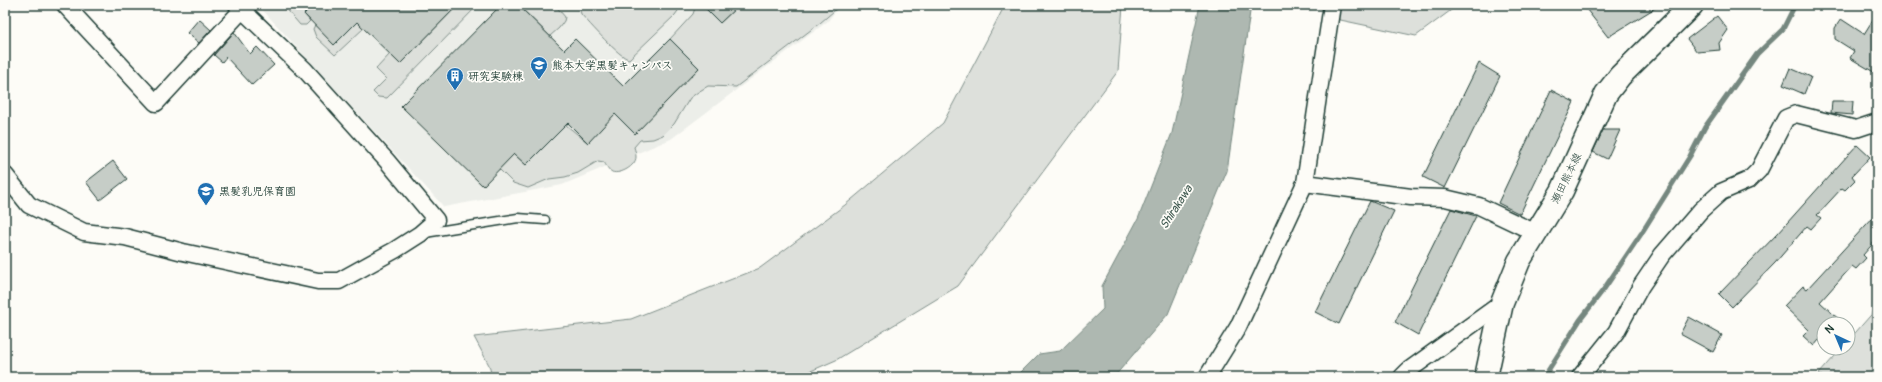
<svg xmlns="http://www.w3.org/2000/svg" width="1882" height="382" font-family="Pangolin,'Klee One',sans-serif">
  <style>
    .built { fill: #eceee9 }
    .green { fill: #dde0db; stroke: #7e8e88 }
    .water { fill: #aeb8b1; stroke: #75877f }
    .lines { fill: none; stroke-linecap: round; stroke-linejoin: round }
    .stream { stroke: #75877f; stroke-width: 5 }
    .building { fill: #c6cdc7; stroke: #1f3d34 }
    .lane-casing { stroke: #1f3d34; stroke-width: 11 }
    .street-casing { stroke: #1f3d34; stroke-width: 19 }
    .secondary-casing { stroke: #1f3d34; stroke-width: 25 }
    .lane { stroke: #fdfcf7; stroke-width: 8 }
    .street { stroke: #fdfcf7; stroke-width: 16 }
    .secondary { stroke: #fdfcf7; stroke-width: 22 }
    .labels { text-anchor: middle; stroke-width: 3.5; stroke-linejoin: round; paint-order: stroke }
    .poi-label { font-size: 11px; font-weight: bold; fill: #1f3d34; stroke: #fdfcf7; text-anchor: start }
    .street-label { font-size: 11px; fill: #1f3d34; stroke: #fdfcf7 }
    .water-label { font-size: 12px; font-style: italic; fill: #435c53; stroke: #fdfcf7 }
  </style>
  <rect width="100%" height="100%" fill="#fdfcf7"/>
  <filter id="ink" filterUnits="userSpaceOnUse"><feTurbulence type="fractalNoise" baseFrequency=".025" numOctaves="2"/><feDisplacementMap in="SourceGraphic" scale="8" xChannelSelector="R" yChannelSelector="G"/><feConvolveMatrix kernelMatrix="1 2 1 2 8 2 1 2 1" color-interpolation-filters="sRGB"/></filter>
  <g filter="url(#ink)">
    <polygon class="built" points="258,5 840,5 828,21 671,139 562,185 444,207"/>
    <g class="green">
      <polygon points="287,5 313,5 304,14 310,21 306,25 300,25 289,12"/>
      <polygon points="458,5 478,5 387,98 378,97 373,92 386,79 376,69 390,54 400,64"/>
      <polygon points="518,5 555,5 565,17 564,21 559,28 550,36"/>
      <path d="M 583,5 L 682,5 L 675,15 L 629,59 C 620,58 589,23 581,14 L 580,10 Z"/>
      <path d="M 696,5 L 702,5 L 720,23 L 739,5 L 841,5 L 820,23 L 736,87 L 708,86 L 698,92 L 690,98 L 674,124 L 663,135 L 653,139 L 640,140 L 634,147 C 635,150 636,154 636,157 C 636,166 620,175 612,172 C 608,170 606,165 604,162 L 598,161 L 578,173 L 565,177 L 549,179 L 528,188 L 513,183 L 499,169 L 514,154 L 526,165 L 566,125 L 588,143 L 605,104 L 635,133 L 699,68 L 670,39 L 693,14 Z"/>
      <polygon points="1005,5 1123,5 1118,71 958,286 836,360 797,377 492,377 489,365 474,337 631,319 760,268 845,205 943,123"/>
      <polygon points="1333,5 1458,5 1416,36 1331,18"/>
      <polygon points="380,13 335,55 316,37 313,29 315,25"/>
      <polygon points="1877,308 1877,377 1823,377 1819,374 1842,348 1848,348 1848,341"/>
    </g>
    <polygon class="water" points="1200,5 1251,5 1227,171 1168,314 1114,377 1016,377 1039,354 1060,351 1103,309 1102,286 1138,219 1172,133"/>
    <g class="lines">
      <polyline class="stream" points="1544,377 1580,320 1604,289 1641,234 1690,156 1705,127 1757,54 1783,29 1795,5"/>
    </g>
    <g class="building">
      <polygon points="313,5 458,5 400,64 357,22 334,45 304,14"/>
      <polygon points="501,5 518,5 564,50 575,39 623,86 670,39 699,68 635,134 615,114 588,143 568,123 526,165 514,154 483,186 401,106"/>
      <polygon points="702,5 739,5 720,23"/>
      <polygon points="1583,5 1660,5 1608,37"/>
      <polygon points="1877,13 1877,74 1850,58 1854,51 1835,39 1835,28 1841,19 1864,34"/>
      <polygon points="1717,16 1728,30 1719,43 1720,50 1697,52 1687,39"/>
      <polygon points="199,19 211,30 199,43 187,33"/>
      <polygon points="234,32 250,54 257,47 274,65 252,85 226,57 222,62 214,55"/>
      <polygon points="1479,63 1500,76 1445,188 1423,177"/>
      <polygon points="1790,68 1811,77 1804,94 1783,85"/>
      <polygon points="1551,90 1574,102 1520,214 1498,203"/>
      <polygon points="1832,101 1853,101 1852,115 1831,113"/>
      <polygon points="1603,130 1620,130 1607,159 1593,152"/>
      <polygon points="1857,145 1870,157 1852,176 1855,180 1845,190 1842,188 1817,215 1821,218 1811,229 1807,226 1775,263 1732,307 1719,294 1778,233"/>
      <polygon points="113,161 127,179 100,200 86,182"/>
      <polygon points="1370,201 1394,211 1339,324 1315,312"/>
      <polygon points="1451,209 1476,216 1418,335 1395,322"/>
      <polygon points="1877,213 1877,239 1863,255 1866,258 1856,269 1852,266 1820,302 1844,324 1824,324 1824,344 1819,340 1814,346 1803,336 1809,330 1784,306 1803,286 1807,289"/>
      <polygon points="1689,317 1722,335 1713,352 1680,334"/>
    </g>
    <g class="lines">
      <defs>
        <polyline id="lane" points="425,233 518,218 545,220"/>
        <g id="street">
          <polyline points="65,5 156,103 242,10"/>
          <polyline points="5,175 29,205 84,232 125,237 183,252 318,281 339,281 395,250 420,234 436,220 387,161 305,70 237,5"/>
          <polyline points="1305,183 1411,197 1445,198 1479,206 1536,233"/>
          <polyline points="1207,377 1238,327 1305,183 1332,5"/>
          <polyline points="1402,377 1409,370 1502,303"/>
          <polyline points="1580,377 1616,332 1641,286 1662,255 1701,210 1721,192 1749,180 1759,170 1786,118 1796,114 1856,129 1877,122"/>
        </g>
        <polyline id="secondary" points="1486,377 1502,303 1519,261 1562,191 1606,94 1620,76 1692,5"/>
      </defs>
      <use href="#lane" class="lane-casing"/>
      <use href="#street" class="street-casing"/>
      <use href="#secondary" class="secondary-casing"/>
      <use href="#lane" class="lane"/>
      <use href="#street" class="street"/>
      <use href="#secondary" class="secondary"/>
    </g>
  </g>
  <defs>
    <symbol id="university-pin" viewBox="-11 -11 22 30"><path d="M0 17L-7.5 6A9.5 9.5 0 1 1 7.5 6Z" fill="#1f6fb2" stroke="#fdfcf7"/><path d="M0-5L7-2L0 1L-7-2ZM-4 1L0 2.5L4 1V4Q0 6-4 4Z" fill="#fff"/></symbol>
    <symbol id="building-pin" viewBox="-11 -11 22 30"><path d="M0 17L-7.5 6A9.5 9.5 0 1 1 7.5 6Z" fill="#1f6fb2" stroke="#fdfcf7"/><path d="M-4-6H4V6H1V3H-1V6H-4ZM-2.5-4.3h1.7v1.8h-1.7ZM.8-4.3h1.7v1.8H.8ZM-2.5-1h1.7V.8h-1.7ZM.8-1h1.7V.8H.8Z" fill="#fff"/></symbol>
    <symbol id="school-pin" viewBox="-11 -11 22 30"><path d="M0 17L-7.5 6A9.5 9.5 0 1 1 7.5 6Z" fill="#1f6fb2" stroke="#fdfcf7"/><path d="M0-5L7-2L0 1L-7-2ZM-4 1L0 2.5L4 1V4Q0 6-4 4Z" fill="#fff"/></symbol>
  </defs>
  <g fill-rule="evenodd">
    <use href="#university-pin" x="529" y="55" width="20" height="27"/>
    <use href="#building-pin" x="445" y="66" width="20" height="27"/>
    <use href="#school-pin" x="196" y="181" width="20" height="27"/>
  </g>
  <g class="labels">
    <g class="poi-label">
      <text x="552" y="69">熊本大学黒髪キャンパス</text>
      <text x="468" y="80">研究実験棟</text>
      <text x="219" y="195">黒髪乳児保育園</text>
    </g>
    <g class="street-label">
      <text transform="translate(1566 178) rotate(-64)" y="4">瀬田熊本線</text>
    </g>
    <g class="water-label">
      <text transform="translate(1176 207) rotate(-57)" y="4">Shirakawa</text>
    </g>
  </g>
  <rect width="1882" height="382" fill="none" stroke="#fdfcf7" stroke-width="20"/>
  <rect x="10" y="10" width="1862" height="362" fill="none" stroke="#1f3d34" stroke-width="1.5" filter="url(#ink)"/>
  <g transform="translate(1836 336) rotate(316)"><circle r="19" fill="#fdfcf7" stroke="#a4b0a9"/>
  <path d="M0-3L7 15L0 10L-7 15Z" fill="#1f6fb2"/>
  <text y="-6" font-size="11" font-weight="bold" text-anchor="middle" fill="#1f3d34">N</text>
  </g>
</svg>
